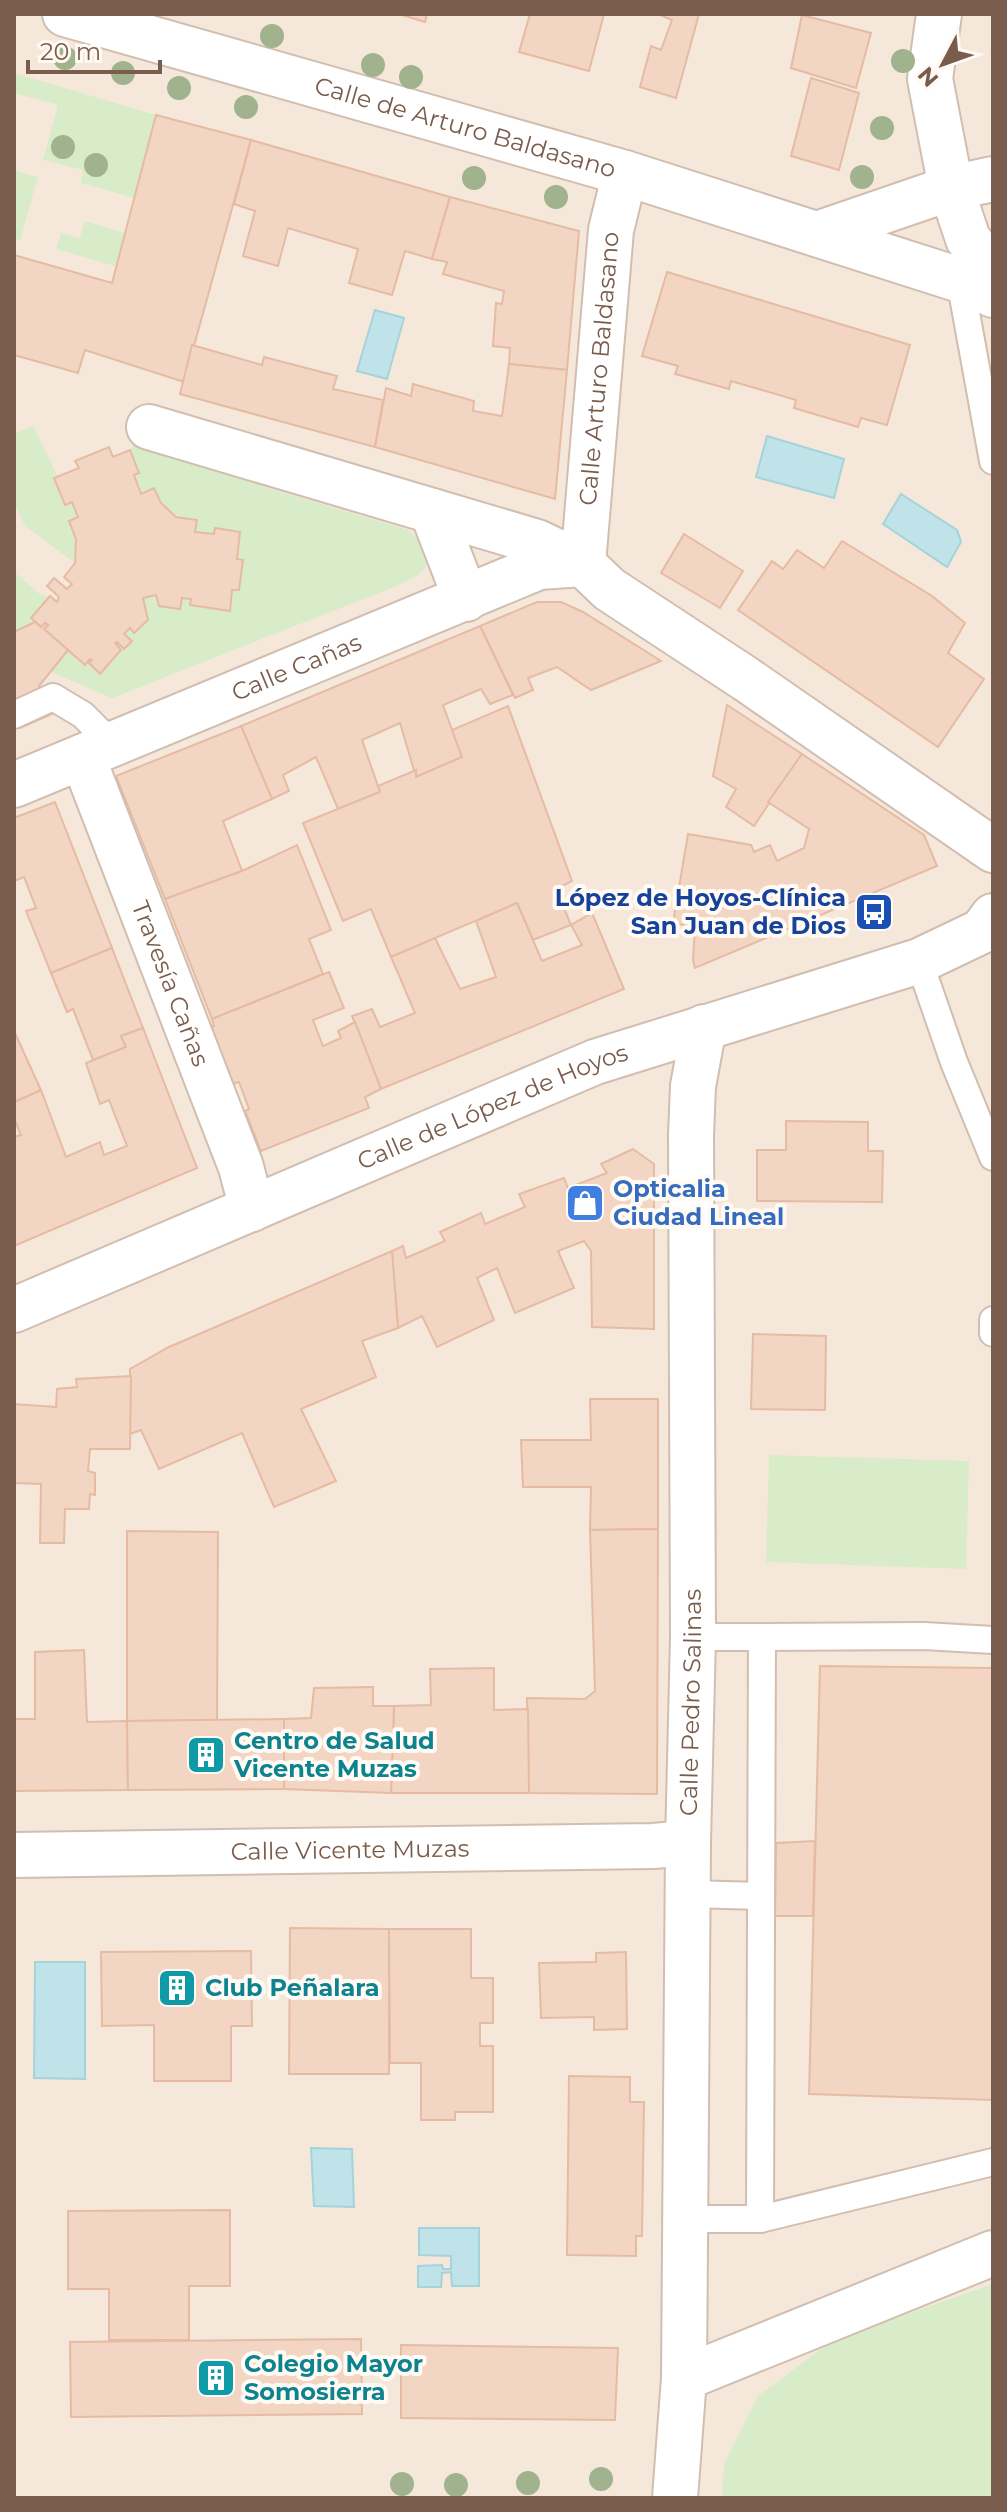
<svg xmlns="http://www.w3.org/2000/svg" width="1007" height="2512" font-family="Montserrat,sans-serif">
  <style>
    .residential { fill: #f5e8da }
    .green { fill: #d8ecc9 }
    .water { fill: #bfe3e8; stroke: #a5d3da; stroke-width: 2 }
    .building { fill: #f3d5c3; stroke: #e6bba3; stroke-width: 2 }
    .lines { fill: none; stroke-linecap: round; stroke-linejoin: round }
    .service-casing { stroke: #d1beb0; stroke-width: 30 }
    .minor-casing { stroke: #d1beb0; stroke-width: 48 }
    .tertiary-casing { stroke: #d1beb0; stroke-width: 48 }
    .service { stroke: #fff; stroke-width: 26 }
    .minor { stroke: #fff; stroke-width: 44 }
    .tertiary { stroke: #fff; stroke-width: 44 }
    .tree { fill: #a0b28e }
    .labels { text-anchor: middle; stroke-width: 8; stroke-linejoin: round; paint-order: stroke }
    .street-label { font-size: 24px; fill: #7a5c4d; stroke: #fffaf3 }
    .transit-label { font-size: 24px; font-weight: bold; fill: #164399; stroke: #fffaf3; text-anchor: end }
    .shop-label { font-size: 24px; font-weight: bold; fill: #366cbe; stroke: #fffaf3; text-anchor: start }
    .culture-label { font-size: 24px; font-weight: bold; fill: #0d838f; stroke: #fffaf3; text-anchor: start }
  </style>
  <rect width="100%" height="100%" fill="#fdf6ec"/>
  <rect class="residential" x="14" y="14" width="979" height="2484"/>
  <g class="green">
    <polygon points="14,73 156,115 134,198 81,183 83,170 43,160 58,105 14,93"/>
    <polygon points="14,171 38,177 20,240 14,238"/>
    <polygon points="84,221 125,233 115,266 56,249 61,233 80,238"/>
    <polygon points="33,426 58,477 54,479 65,505 72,502 78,517 69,521 76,539 75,563 25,526 14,502 14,434"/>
    <path d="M 140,437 L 261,480 L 261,486 L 408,530 C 421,541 425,550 426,567 L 418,575 L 399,585 L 112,698 L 51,672 L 68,650 L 84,665 L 90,659 L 92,660 L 101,673 L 120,650 L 115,643 L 117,642 L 124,649 L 131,641 L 124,634 L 130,628 L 134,633 L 148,620 L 143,598 L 156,595 L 159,606 L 180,609 L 182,598 L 191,599 L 191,605 L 229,610 L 232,590 L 239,590 L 237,559 L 240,532 L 215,528 L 214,534 L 195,532 L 196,520 C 172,516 164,512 155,488 L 141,494 L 134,475 L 139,472 L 130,450 Z"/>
    <polygon points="14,572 42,596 50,596 31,618 35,622 14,632"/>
    <polygon points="769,1455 969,1461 966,1569 766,1562"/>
    <polygon points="993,2284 993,2498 722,2498 724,2464 758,2396 833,2340"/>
  </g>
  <g class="water">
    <polygon points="375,310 404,318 387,379 357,371"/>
    <polygon points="767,436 844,459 834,498 756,477"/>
    <polygon points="901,494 957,530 961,542 947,567 883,524"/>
    <polygon points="35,1962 85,1962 85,2079 34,2078"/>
    <polygon points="311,2148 352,2149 354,2207 314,2206"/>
    <polygon points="419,2228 479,2228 479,2286 452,2286 451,2272 442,2273 441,2287 418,2287 418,2266 442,2265 443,2269 451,2269 451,2256 419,2255"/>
  </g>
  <g class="building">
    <polygon points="399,14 427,14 425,22"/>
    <polygon points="530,14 604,14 589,71 519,52"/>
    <polygon points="658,14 699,14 676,98 640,87 651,46 661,50 672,20"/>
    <polygon points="802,15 871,33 856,88 791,68"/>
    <polygon points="811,78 859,93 839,170 791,156"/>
    <polygon points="156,115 251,140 184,382 85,350 78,373 14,355 14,255 112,283"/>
    <polygon points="251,140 450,197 432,259 405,251 392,295 349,283 358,249 288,228 278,266 243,256 255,211 234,204"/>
    <polygon points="450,197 579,231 567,370 509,364 510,348 493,346 496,303 502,304 504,291 443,274 447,262 432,259"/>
    <polygon points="667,272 910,345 887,425 861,418 858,427 794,408 796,400 731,381 729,389 675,374 678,366 642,356"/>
    <polygon points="192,345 262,365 264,357 337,376 333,389 383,400 375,447 180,394"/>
    <polygon points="509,364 567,370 555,499 375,447 386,388 411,396 413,384 474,401 473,411 502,416"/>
    <polygon points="109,447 113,457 130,450 139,473 134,475 141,494 154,488 161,503 176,517 197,520 195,532 214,534 215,528 240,532 237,559 243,560 239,590 232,590 230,611 190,605 191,599 182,598 180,609 159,606 156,595 143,598 148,620 134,633 130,628 124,634 132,641 124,649 117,642 115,643 121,650 100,674 89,663 92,660 90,659 85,665 44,629 48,625 45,623 41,627 31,618 50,596 57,602 59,597 47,586 54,578 67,589 72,584 64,577 75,563 76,539 69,521 78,517 72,502 65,505 54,478 79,468 75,461"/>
    <polygon points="684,534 743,571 720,608 661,573"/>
    <polygon points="842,541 932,596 965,623 948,653 984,679 938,747 738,610 772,561 783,569 797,550 824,568"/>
    <polygon points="537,602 561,602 583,612 661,661 591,690 557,667 528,678 533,690 515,698 480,626"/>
    <polygon points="35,622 41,627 45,623 48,625 44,629 68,650 39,686 52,714 20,728 14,714 14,632"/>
    <polygon points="480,626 513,695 490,704 481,689 443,705 462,757 416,777 400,723 362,740 380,792 338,809 316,757 283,775 289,791 272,799 241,726"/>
    <polygon points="727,705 802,754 754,826 726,807 736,789 713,776"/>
    <polygon points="508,706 572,881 556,889 571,925 533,940 517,903 391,957 371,909 343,921 303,823 380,792 378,786 416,770 416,777 462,757 452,730"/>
    <polygon points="241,726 272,799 223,821 242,871 165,899 116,776"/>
    <polygon points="802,754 924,835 937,866 695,968 693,960 695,927 673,923 688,834 751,845 754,852 770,845 777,861 804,848 809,829 768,802"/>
    <polygon points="55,802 112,948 51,973 26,911 36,908 24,877 14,881 14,818"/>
    <polygon points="297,845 331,930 309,939 323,974 212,1019 165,899 242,871"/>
    <polygon points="517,903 542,961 582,945 571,925 592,913 624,989 381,1089 352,1016 372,1009 380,1027 415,1013 391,957 435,938 460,989 496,977 476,921"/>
    <polygon points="112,948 143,1028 121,1036 126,1047 93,1060 73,1009 67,1012 51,973"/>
    <polygon points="329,972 344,1008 313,1020 323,1046 341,1038 338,1031 355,1022 381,1089 365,1097 369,1108 261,1151 245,1111 249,1109 239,1082 232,1084 210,1027 214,1026 212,1019"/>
    <polygon points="143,1028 197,1168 14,1246 14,1137 21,1135 14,1118 14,1102 41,1090 66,1157 100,1142 104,1155 127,1146 109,1100 100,1104 86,1063 126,1047 121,1036"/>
    <polygon points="14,1031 41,1090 14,1102"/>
    <polygon points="786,1121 868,1122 868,1151 883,1151 882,1202 757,1201 757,1150 786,1150"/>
    <polygon points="633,1149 654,1164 654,1329 592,1327 591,1251 584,1241 558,1251 574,1288 515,1313 497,1268 477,1278 494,1320 437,1347 422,1316 398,1328 392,1251 403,1246 406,1258 445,1241 440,1232 481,1213 485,1224 525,1207 519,1194 564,1178 568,1188 607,1173 601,1164"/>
    <polygon points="392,1251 398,1328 362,1341 376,1377 301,1409 336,1481 274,1507 242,1433 159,1469 141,1430 130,1434 130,1369 169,1347"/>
    <polygon points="753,1334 826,1336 825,1410 751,1409"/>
    <polygon points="131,1376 130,1449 90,1449 88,1471 95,1473 95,1495 90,1494 89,1509 65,1509 64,1543 40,1543 41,1484 14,1483 14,1404 56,1407 57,1389 77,1387 76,1379"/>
    <polygon points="590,1399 658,1399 658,1529 590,1530 591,1487 523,1487 521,1440 591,1440"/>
    <polygon points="658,1529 657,1794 529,1793 527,1698 585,1699 595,1691 590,1530"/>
    <polygon points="127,1531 218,1532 217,1720 127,1721"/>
    <polygon points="84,1650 87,1722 127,1721 128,1790 14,1791 14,1719 35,1719 35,1652"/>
    <polygon points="820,1666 993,1668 993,2100 809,2094"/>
    <polygon points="494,1668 494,1710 528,1709 529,1793 391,1793 394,1706 431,1705 430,1669"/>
    <polygon points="373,1687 373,1706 394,1706 391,1793 284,1789 284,1719 311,1718 314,1688"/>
    <polygon points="284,1719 284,1789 128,1790 127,1721"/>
    <polygon points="815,1841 813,1916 775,1916 776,1843"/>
    <polygon points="290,1928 389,1929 389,2074 289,2074"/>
    <polygon points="389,1929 471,1929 471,1978 493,1978 493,2023 480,2023 480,2046 493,2046 493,2112 455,2112 455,2120 421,2120 421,2063 390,2063"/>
    <polygon points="251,1951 252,2026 231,2026 231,2081 154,2081 154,2025 102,2026 101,1952"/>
    <polygon points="626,1952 627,2029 594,2030 594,2017 541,2018 539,1963 596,1962 596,1953"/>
    <polygon points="569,2076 630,2077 630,2102 644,2102 642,2236 636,2236 636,2256 567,2255"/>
    <polygon points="230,2210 230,2286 189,2286 189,2340 109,2340 109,2289 68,2289 68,2211"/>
    <polygon points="361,2339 362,2414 71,2417 70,2342"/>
    <polygon points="401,2345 618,2348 615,2420 401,2418"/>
  </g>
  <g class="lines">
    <defs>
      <g id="service">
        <polyline points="960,280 993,461"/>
        <polyline points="14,715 53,697 83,715 113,745"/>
        <polyline points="919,961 954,1062 993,1157"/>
        <polyline points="993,1320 993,1333"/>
        <polyline points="693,1637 762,1637 760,2219"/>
        <polyline points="762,1637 924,1636 993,1640"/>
        <polyline points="688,1894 761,1896"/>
        <polyline points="685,2219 760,2219 993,2162"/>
      </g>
      <g id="minor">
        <path id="s1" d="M 65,14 L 625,173 L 960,280 L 993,295"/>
        <polyline points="939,14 930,79 951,188 968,239 993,271"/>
        <polyline points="817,234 951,188 993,179"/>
        <polyline points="149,427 537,542 583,564 609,589 746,679 993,850"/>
        <polyline points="432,511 466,599"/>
        <path id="s2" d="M 583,564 L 611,230 L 625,173"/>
        <path id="s3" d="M 83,758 L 241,1167 L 252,1209"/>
        <path id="s4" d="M 14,785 L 539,567 L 583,564"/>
        <path id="s5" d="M 14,1855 L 653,1846 L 688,1843"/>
        <polyline points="684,2378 993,2253"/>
        <path id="s6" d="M 675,2498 L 684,2378 L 688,1843 L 693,1637 L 691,1135 L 693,1086 L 704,1027"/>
      </g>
      <g id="tertiary">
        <path id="s7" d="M 14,1310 L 595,1062 L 919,961 L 982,931 L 993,916"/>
      </g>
    </defs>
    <use href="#service" class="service-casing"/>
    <use href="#minor" class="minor-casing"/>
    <use href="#tertiary" class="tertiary-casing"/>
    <use href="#service" class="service"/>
    <use href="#minor" class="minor"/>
    <use href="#tertiary" class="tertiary"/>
  </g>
  <g class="tree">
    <circle cx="272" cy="36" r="12"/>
    <circle cx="65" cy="58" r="12"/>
    <circle cx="903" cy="61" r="12"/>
    <circle cx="373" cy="65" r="12"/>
    <circle cx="123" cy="73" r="12"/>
    <circle cx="411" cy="77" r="12"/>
    <circle cx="179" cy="88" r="12"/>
    <circle cx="246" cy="107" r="12"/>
    <circle cx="882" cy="128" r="12"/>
    <circle cx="63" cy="147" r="12"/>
    <circle cx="96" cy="165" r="12"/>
    <circle cx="862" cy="177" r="12"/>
    <circle cx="474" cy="178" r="12"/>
    <circle cx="556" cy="197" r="12"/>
    <circle cx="601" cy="2479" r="12"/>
    <circle cx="528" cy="2483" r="12"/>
    <circle cx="402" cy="2484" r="12"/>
    <circle cx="456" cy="2485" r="12"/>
  </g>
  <defs>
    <symbol id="bus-square" viewBox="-11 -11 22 22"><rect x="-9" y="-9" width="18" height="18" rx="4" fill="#1a4fb4" stroke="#fffaf3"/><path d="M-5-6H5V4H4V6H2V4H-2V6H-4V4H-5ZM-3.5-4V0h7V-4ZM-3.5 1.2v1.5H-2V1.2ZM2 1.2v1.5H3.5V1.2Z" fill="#fff"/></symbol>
    <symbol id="shop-square" viewBox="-11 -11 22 22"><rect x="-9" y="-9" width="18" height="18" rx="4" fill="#3f7fe0" stroke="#fffaf3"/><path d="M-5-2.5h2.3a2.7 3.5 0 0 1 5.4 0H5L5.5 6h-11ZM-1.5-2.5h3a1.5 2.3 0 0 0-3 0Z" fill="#fff"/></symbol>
    <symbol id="building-square" viewBox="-11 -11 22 22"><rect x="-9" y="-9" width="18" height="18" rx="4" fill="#0f9aa8" stroke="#fffaf3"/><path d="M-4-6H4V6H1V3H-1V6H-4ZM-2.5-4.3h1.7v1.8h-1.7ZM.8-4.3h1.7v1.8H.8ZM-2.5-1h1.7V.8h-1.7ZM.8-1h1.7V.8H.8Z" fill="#fff"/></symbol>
  </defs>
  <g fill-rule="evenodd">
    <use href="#bus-square" x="852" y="890" width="44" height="44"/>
    <use href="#shop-square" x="563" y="1181" width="44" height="44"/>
    <use href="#building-square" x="184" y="1733" width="44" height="44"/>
    <use href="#building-square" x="155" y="1966" width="44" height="44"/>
    <use href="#building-square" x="194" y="2356" width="44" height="44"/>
  </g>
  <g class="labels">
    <g class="street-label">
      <text dy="8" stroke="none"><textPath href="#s1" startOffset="416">Calle de Arturo Baldasano</textPath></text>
      <text dy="8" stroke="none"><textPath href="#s2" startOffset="196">Calle Arturo Baldasano</textPath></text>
      <text dy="8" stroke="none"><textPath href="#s4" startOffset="306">Calle Cañas</textPath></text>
      <text dy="8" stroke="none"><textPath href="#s3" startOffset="242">Travesía Cañas</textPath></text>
      <text dy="8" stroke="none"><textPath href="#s7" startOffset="520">Calle de López de Hoyos</textPath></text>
      <text dy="8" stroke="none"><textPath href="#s6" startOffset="796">Calle Pedro Salinas</textPath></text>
      <text dy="8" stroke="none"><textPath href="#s5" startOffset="336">Calle Vicente Muzas</textPath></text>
    </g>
    <g class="transit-label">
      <text x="846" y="906">López de Hoyos-Clínica<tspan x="846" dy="28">San Juan de Dios</tspan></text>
    </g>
    <g class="shop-label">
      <text x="613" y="1197">Opticalia<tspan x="613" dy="28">Ciudad Lineal</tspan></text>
    </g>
    <g class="culture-label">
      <text x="234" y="1749">Centro de Salud<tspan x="234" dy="28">Vicente Muzas</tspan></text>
      <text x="205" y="1996">Club Peñalara</text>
      <text x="244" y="2372">Colegio Mayor<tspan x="244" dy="28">Somosierra</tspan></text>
    </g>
  </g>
  <rect width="1007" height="2512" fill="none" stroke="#7a5c4d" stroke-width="32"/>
  <g transform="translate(943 64) rotate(229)" stroke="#fffaf3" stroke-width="6" paint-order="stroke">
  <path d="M0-6L14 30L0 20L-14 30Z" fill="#7a5c4d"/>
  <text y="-12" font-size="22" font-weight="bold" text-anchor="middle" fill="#7a5c4d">N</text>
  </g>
  <path d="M28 60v12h132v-12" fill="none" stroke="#7a5c4d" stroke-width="4"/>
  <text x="40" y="60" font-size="24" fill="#7a5c4d" stroke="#fffaf3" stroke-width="6" paint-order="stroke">20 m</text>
</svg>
